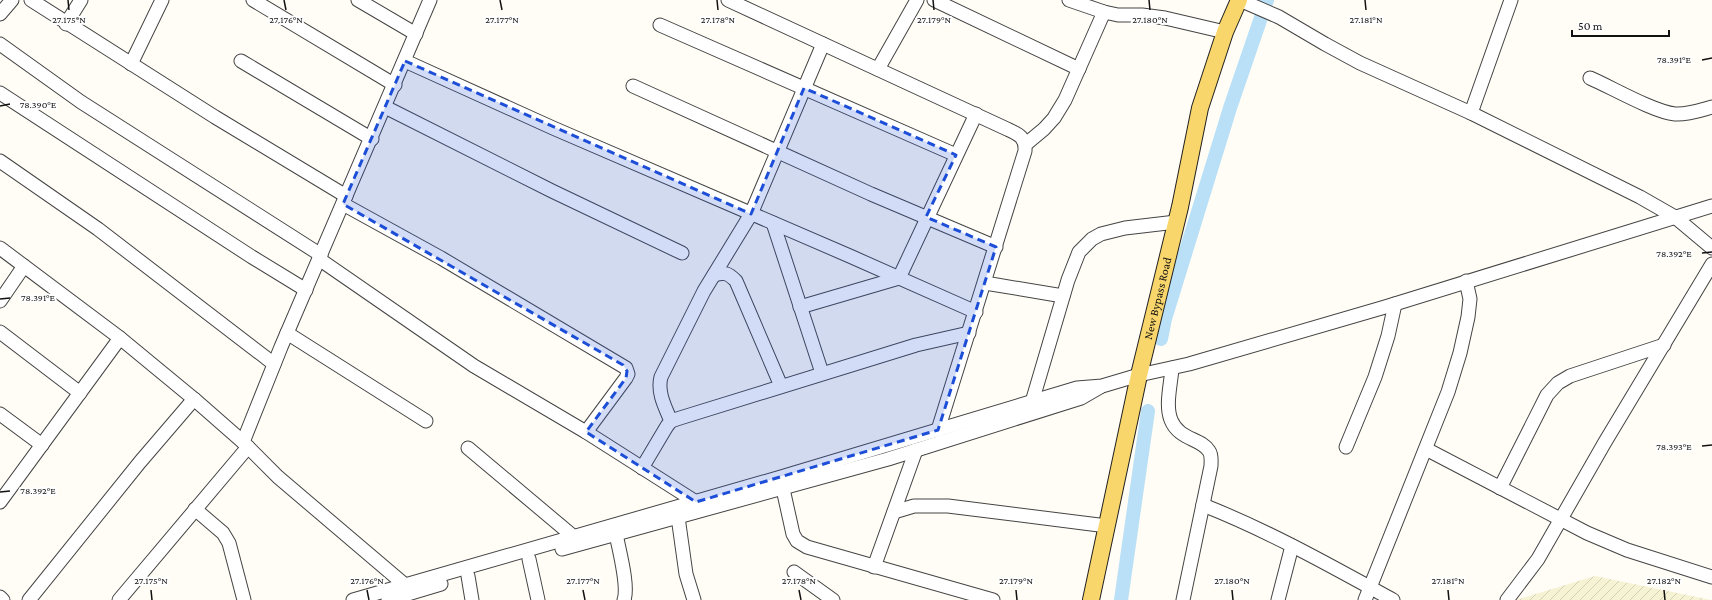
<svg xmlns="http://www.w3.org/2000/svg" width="1712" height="600" font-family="'Crimson Pro',serif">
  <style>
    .farmland { fill: url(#farmland-furrows) }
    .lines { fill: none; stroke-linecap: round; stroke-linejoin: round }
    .canal { stroke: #b9e0f7; stroke-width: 14 }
    .minor-casing { stroke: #444; stroke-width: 15 }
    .major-casing { stroke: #222; stroke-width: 18 }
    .minor { stroke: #fff; stroke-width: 13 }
    .major { stroke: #f9d66b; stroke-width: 16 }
    .marked { fill: #1d4ed8; fill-opacity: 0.2; stroke: #1d4ed8; stroke-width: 3; stroke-dasharray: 8 5; stroke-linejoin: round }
    .ticks { fill: none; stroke: #111; stroke-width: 1.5 }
    .labels { text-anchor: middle; stroke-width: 4; stroke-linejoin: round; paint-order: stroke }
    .street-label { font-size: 12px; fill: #111; stroke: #fff }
    .ticks-label { font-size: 10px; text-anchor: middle; fill: #111; stroke: #fff; stroke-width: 4; stroke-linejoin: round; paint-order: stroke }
  </style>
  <defs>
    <pattern id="farmland-furrows" width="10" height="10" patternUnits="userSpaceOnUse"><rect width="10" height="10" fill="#f6f3d4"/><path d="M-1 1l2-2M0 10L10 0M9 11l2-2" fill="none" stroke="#d2cfb5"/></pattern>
  </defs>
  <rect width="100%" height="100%" fill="#fffdf5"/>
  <polygon class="farmland" points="1595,576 1711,600 1516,600"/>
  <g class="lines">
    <g class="canal">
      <polyline points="1161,339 1165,319 1230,108 1267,0"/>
      <polyline points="1121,600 1148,411"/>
    </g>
    <defs>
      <g id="minor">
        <polyline points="31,0 215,117 346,196"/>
        <polyline points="253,0 395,85"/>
        <polyline points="358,0 416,34"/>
        <path d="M 728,0 L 1007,129 C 1018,134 1026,137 1025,151 L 938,430"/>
        <polyline points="934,0 1079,69"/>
        <polyline points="1069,0 1104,12 1118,15 1142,15 1165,18 1225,32"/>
        <polyline points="1240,0 1279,17 1325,44 1360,63 1471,113 1640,197 1675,217 1712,248"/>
        <polyline points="0,14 12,0"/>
        <polyline points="66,24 81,0"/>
        <polyline points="660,25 956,155"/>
        <polyline points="0,44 81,102 321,255"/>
        <polyline points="241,61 372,139"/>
        <polyline points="405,61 553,128 852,257 976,312"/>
        <polyline points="131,64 162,0"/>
        <polyline points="878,69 917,0"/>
        <path d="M 1590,78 C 1611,87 1654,112 1675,114 C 1687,115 1701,110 1712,107"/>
        <polyline points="633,86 871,194 996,247"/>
        <polyline points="0,93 252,257 306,290"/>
        <polyline points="385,107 552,191 682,253"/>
        <polyline points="1471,113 1511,0"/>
        <polyline points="1026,144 1044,129 1054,118 1065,100 1104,12"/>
        <polyline points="0,161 98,229 274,364"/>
        <polyline points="343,204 441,258 626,368 628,374 626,378 586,432"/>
        <polyline points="773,223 822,373"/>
        <polyline points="0,248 120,338 194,399 243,442 278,477 405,585"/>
        <polyline points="319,259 474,366 586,432 696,502"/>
        <path d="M 714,275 C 725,272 728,273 736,281 L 781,386"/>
        <polyline points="985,283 1063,296"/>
        <polyline points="0,301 24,266"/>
        <polyline points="800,307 899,278 976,114"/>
        <polyline points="0,332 80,393"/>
        <polyline points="287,333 426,421"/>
        <path d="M 1172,368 C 1171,384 1165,405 1171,420 C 1179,440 1201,438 1209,451 C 1212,455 1211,461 1211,466 L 1183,600"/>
        <polyline points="1032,402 1068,280 1079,252 1092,239 1101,234 1125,228 1176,222"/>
        <polyline points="0,414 42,445"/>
        <path d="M 671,421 C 665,407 657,392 661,377 L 704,291 L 751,214 L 823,44"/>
        <polyline points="243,442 281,347 430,0"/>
        <polyline points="1346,447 1375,377 1388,336 1395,304"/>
        <polyline points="468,448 574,537"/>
        <polyline points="1426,449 1587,533 1627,550 1712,577"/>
        <polyline points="642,468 667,426 671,421 680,418 916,345 969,333"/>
        <polyline points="1500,488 1547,395 1558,383 1570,376 1664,345"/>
        <polyline points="783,489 793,534 797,541 807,547 993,600"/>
        <polyline points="0,502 120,338"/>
        <path d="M 1203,505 C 1269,531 1331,566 1393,600"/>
        <polyline points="195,509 223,533 229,543 244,600"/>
        <polyline points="894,512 914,506 948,506 1107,526"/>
        <polyline points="678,517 686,574 694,600"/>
        <path d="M 616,534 C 619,550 629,586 624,600"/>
        <polyline points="562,549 888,459 1081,398 1100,387"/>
        <polyline points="529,559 538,600"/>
        <polyline points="874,567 916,450"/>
        <polyline points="794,572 833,600"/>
        <polyline points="468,576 472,600"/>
        <polyline points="0,597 3,600"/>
        <polyline points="29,600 140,462 194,399"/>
        <polyline points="119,600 248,447"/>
        <polyline points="353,600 781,477 1077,388 1102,386 1139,375 1189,364 1385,307 1712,206"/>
        <polyline points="388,600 441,584"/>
        <polyline points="1278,600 1292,546"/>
        <polyline points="1365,600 1448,392 1460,353 1468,317 1470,299 1466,281"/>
        <polyline points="1507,600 1538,559 1605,442 1712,264"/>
      </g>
      <g id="major">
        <path id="s1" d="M 1091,600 L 1139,375 L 1180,207 L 1200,108 L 1225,32 L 1239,0"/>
      </g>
    </defs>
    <use href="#minor" class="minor-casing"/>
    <use href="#major" class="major-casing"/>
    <use href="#minor" class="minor"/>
    <use href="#major" class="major"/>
  </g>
  <path class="marked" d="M 405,61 L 751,214 L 804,88 L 956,155 L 926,217 L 996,247 L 938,430 L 696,502 L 586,432 L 626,378 L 627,371 L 623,365 L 343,204 Z"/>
  <path class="ticks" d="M 68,0 L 69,10M 284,0 L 286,10M 500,0 L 502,10M 717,0 L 718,10M 933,0 L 934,10M 1149,0 L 1150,10M 1365,0 L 1366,10M 1702,60 L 1712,58M 0,106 L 10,104M 1702,253 L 1712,252M 0,299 L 10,298M 1702,446 L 1712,445M 0,492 L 10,491M 151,590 L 152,600M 367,590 L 369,600M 583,590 L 585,600M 799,590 L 801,600M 1016,590 L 1017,600M 1232,590 L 1233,600M 1448,590 L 1449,600M 1664,590 L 1665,600"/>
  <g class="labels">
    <g class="street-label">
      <text dy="4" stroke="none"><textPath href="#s1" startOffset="309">New Bypass Road</textPath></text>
    </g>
  </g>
  <g class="ticks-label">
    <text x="69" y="23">27.175°N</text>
    <text x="286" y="23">27.176°N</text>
    <text x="502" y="23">27.177°N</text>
    <text x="718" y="23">27.178°N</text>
    <text x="934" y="23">27.179°N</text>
    <text x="1150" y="23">27.180°N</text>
    <text x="1366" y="23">27.181°N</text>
    <text x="1674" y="63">78.391°E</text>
    <text x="38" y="108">78.390°E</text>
    <text x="1674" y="257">78.392°E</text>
    <text x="38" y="301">78.391°E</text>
    <text x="1674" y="450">78.393°E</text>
    <text x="38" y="494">78.392°E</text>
    <text x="151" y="584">27.175°N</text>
    <text x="367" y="584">27.176°N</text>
    <text x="583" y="584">27.177°N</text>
    <text x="799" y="584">27.178°N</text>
    <text x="1016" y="584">27.179°N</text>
    <text x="1232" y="584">27.180°N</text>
    <text x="1448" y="584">27.181°N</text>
    <text x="1664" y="584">27.182°N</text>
  </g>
  <path d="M1572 30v6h97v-6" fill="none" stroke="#111111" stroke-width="2"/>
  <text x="1578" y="30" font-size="12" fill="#111111" stroke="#ffffff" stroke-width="3" paint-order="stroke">50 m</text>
</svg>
